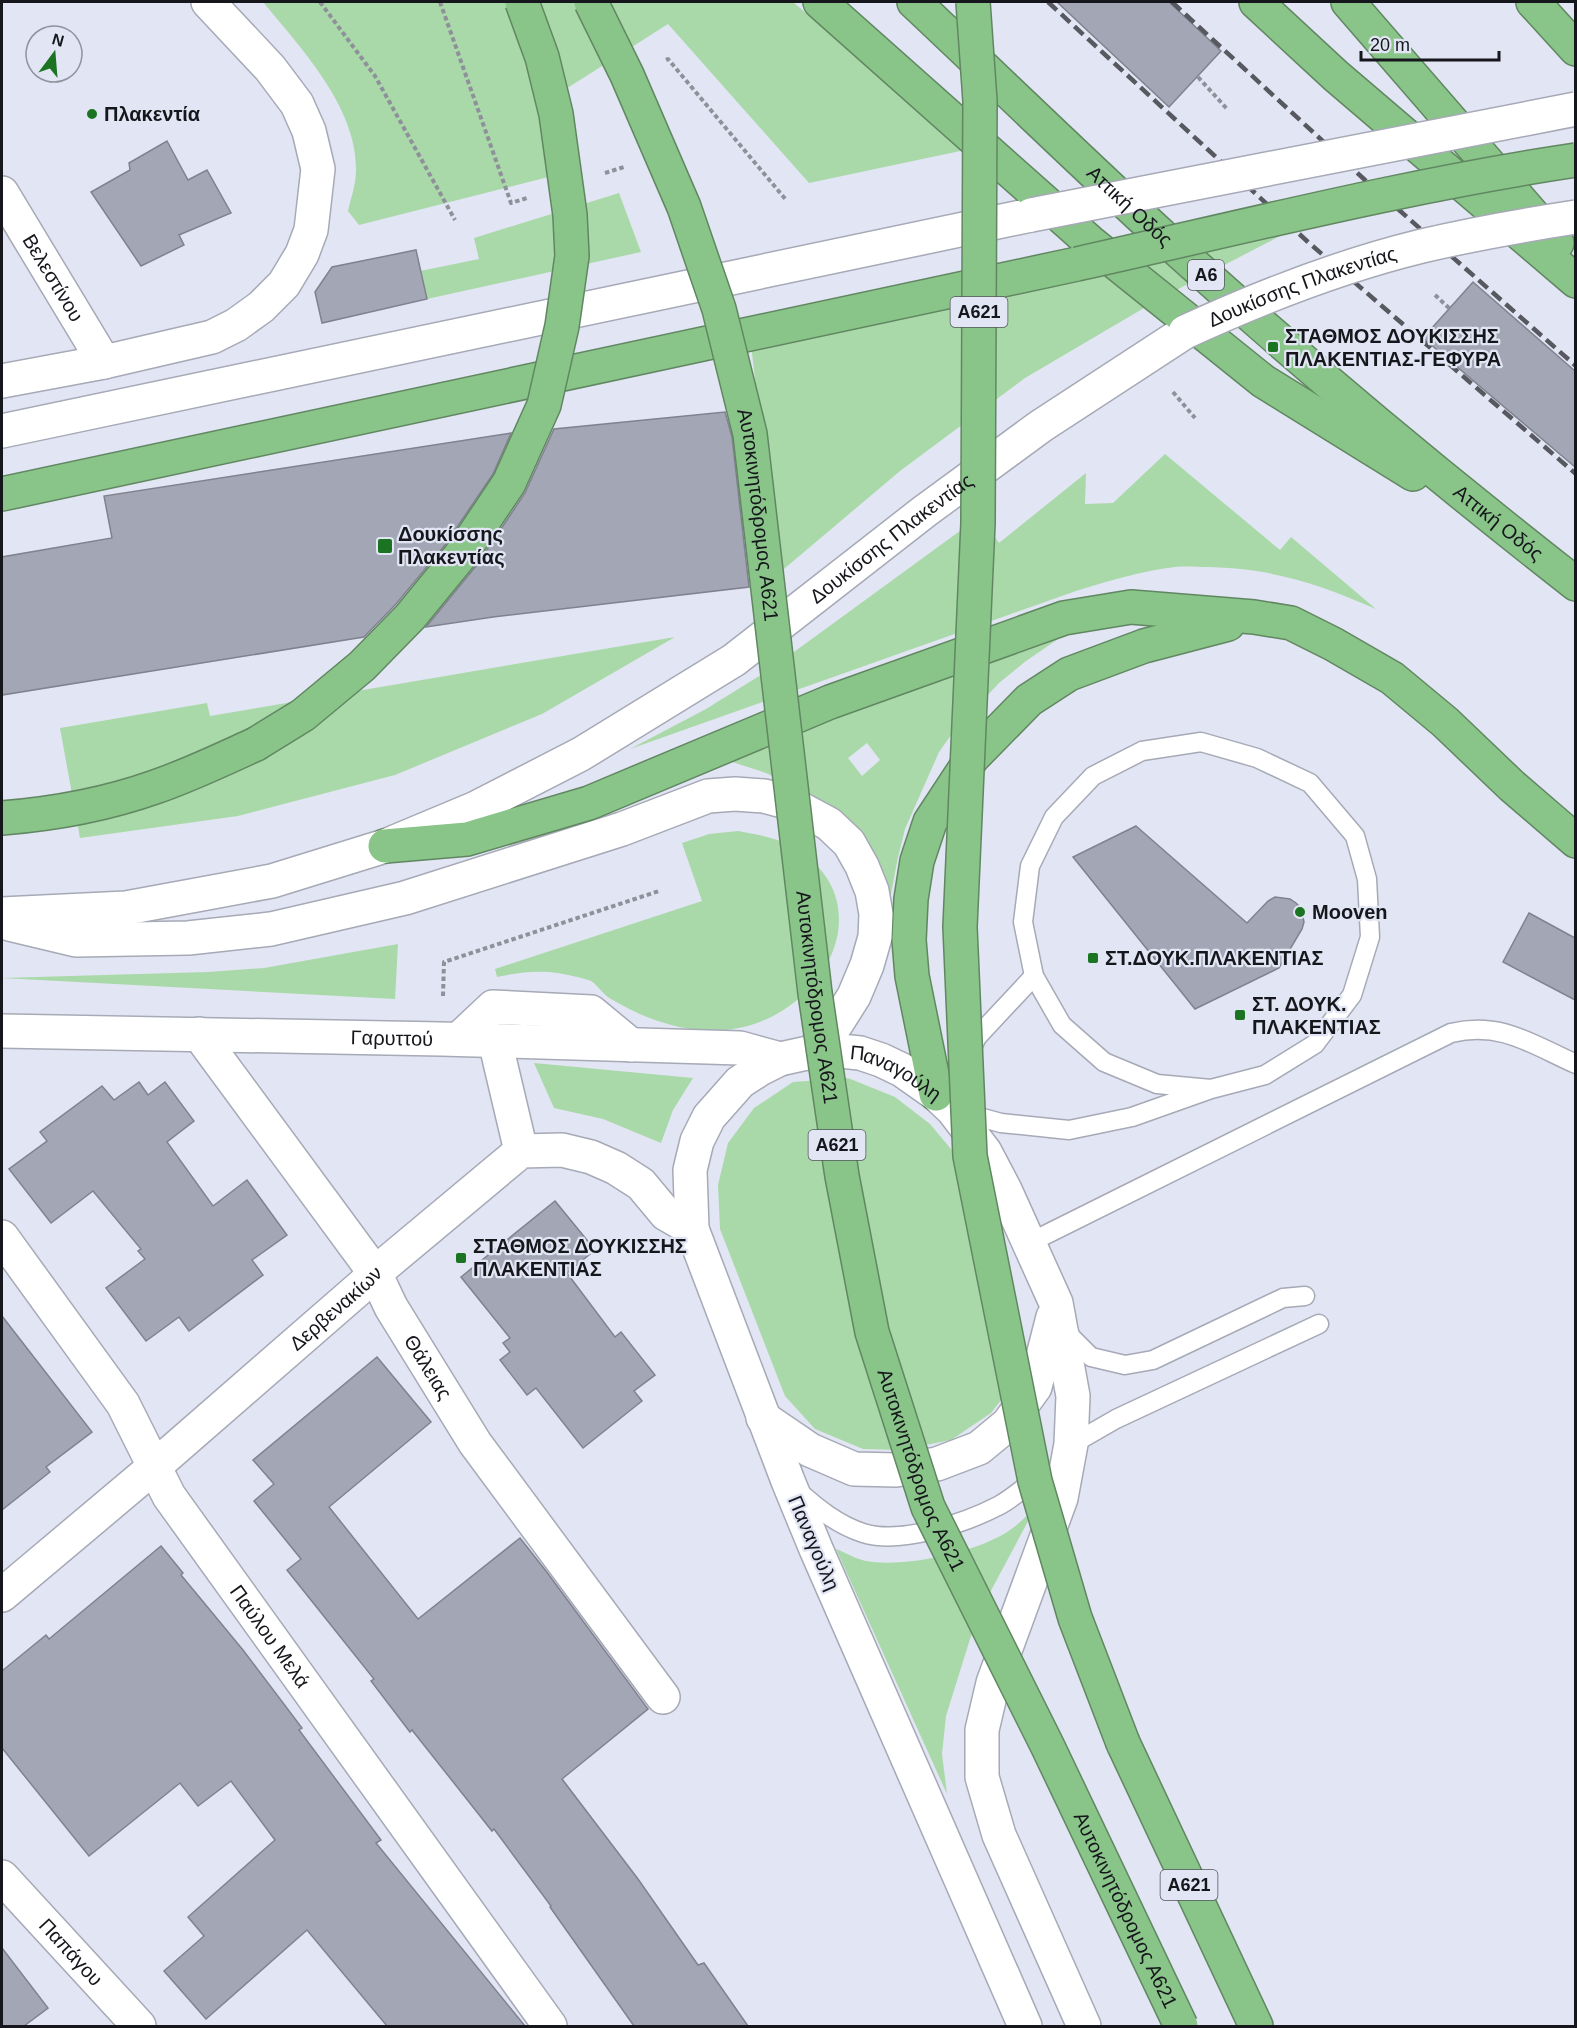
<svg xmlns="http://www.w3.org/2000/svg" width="1577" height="2028" font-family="Helvetica,sans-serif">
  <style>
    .green { fill: #aad9a9; fill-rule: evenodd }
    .building { fill: #a3a6b4; stroke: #80828f; stroke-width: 1.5 }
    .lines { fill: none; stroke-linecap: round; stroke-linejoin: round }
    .service-casing { stroke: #a6a9b6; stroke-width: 21 }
    .minor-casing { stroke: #a6a9b6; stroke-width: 36 }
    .tertiary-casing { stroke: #a6a9b6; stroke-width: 36 }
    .secondary-casing { stroke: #a6a9b6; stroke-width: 36 }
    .motorway-casing { stroke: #618762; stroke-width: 36 }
    .path { stroke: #8e909a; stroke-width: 4; stroke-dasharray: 4.5 3; stroke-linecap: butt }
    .service { stroke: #fff; stroke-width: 18 }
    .minor { stroke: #fff; stroke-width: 33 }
    .tertiary { stroke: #fff; stroke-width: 33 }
    .secondary { stroke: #fff; stroke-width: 33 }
    .motorway { stroke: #89c488; stroke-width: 33 }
    .rail { stroke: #575860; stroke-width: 4.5; stroke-dasharray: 12 6; stroke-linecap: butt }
    .secondary-bridge-casing { stroke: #a6a9b6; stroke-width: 36; stroke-linecap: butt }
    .motorway-bridge-casing { stroke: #618762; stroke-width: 36; stroke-linecap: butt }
    .secondary-bridge { stroke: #fff; stroke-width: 33 }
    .motorway-bridge { stroke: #89c488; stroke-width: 33 }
    .poi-dot { fill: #1a7422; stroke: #e2e5f3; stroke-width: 2 }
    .labels { text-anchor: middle; stroke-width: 4.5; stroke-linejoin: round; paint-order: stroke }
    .shield { fill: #e2e5f3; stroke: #53555c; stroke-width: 1.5 }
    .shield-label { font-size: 18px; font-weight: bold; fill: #16171c }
    .poi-label { font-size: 20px; font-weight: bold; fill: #16171c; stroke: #e2e5f3; text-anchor: start }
    .street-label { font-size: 20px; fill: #16171c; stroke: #e2e5f3 }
  </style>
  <rect width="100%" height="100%" fill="#e2e5f3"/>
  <g class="green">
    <path d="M 263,2 L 793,2 L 965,150 L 809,183 L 668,24 L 558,94 L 580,169 L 359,225 L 348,211 C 351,198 356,184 356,170 C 357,107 300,47 263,2 Z"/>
    <polygon points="619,193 641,252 427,299 420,271 479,259 474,238"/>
    <polygon points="1303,224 1161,298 1025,378 900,471 778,574 751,345"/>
    <path d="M 1165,454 L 1280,550 L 1291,537 L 1376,609 C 1319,584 1271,568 1207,567 C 1197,567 1186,566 1175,567 C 1141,571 1109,581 1076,591 L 630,749 L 706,709 L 772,668 L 990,509 L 995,515 L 985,523 L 999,543 L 1086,473 L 1085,504 L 1113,503 Z"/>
    <path d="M 1064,635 L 1026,661 L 999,683 L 956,728 L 939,752 L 905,829 L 898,857 L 887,915 L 791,785 L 766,773 L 717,757 ZM 867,743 L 880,760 L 862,776 L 848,758 Z"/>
    <polygon points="675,637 542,714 395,775 238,816 80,838 60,728 207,703 210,716"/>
    <path d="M 738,831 C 760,835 780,838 798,850 C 869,896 839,981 775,1015 C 721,1044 661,1029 611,999 C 603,995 598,985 591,981 C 587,979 581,978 577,977 C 548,969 526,971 497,977 L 495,969 L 702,901 L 682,843 L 709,834 Z"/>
    <polygon points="398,944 395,999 2,978 208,972 264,968"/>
    <polygon points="534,1063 693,1078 673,1110 661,1143 603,1119 554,1108"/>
    <polygon points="848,1078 895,1097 930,1124 956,1155 991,1229 1023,1329 1019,1377 991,1413 951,1440 900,1450 863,1449 815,1429 785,1396 720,1229 718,1185 728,1143 754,1108 793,1082"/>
    <path d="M 1035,1508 L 986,1600 L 970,1639 L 946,1716 L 942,1754 L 947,1794 L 836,1549 C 846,1553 856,1559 866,1561 C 904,1568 979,1552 1010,1530 C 1019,1524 1027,1515 1035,1508 Z"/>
  </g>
  <g class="building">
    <polygon points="1057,2 1169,2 1221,51 1169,107"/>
    <polygon points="167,141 188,180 207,170 231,213 179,235 184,245 141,266 91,192 130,170 129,163"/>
    <polygon points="416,250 427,299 322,323 315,292 332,267"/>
    <polygon points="1473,282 1575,371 1575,467 1423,338"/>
    <polygon points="725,412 732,437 749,587 493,617 426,627 476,566 525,493 554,429"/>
    <polygon points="511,433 493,474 445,545 396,604 364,637 2,695 2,557 112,538 104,496"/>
    <polygon points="1136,826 1247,923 1268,901 1275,897 1290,899 1296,903 1301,908 1304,922 1302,929 1279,968 1195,1009 1073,857"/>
    <polygon points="1529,913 1575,938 1575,1000 1503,962"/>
    <polygon points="139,1082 148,1095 165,1082 194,1121 167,1142 213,1206 247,1180 287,1235 252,1260 263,1275 189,1331 179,1317 146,1341 106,1288 145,1259 138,1251 141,1249 93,1191 51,1223 9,1169 47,1141 40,1132 102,1086 114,1100"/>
    <polygon points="555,1201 595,1250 567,1273 615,1337 621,1332 655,1375 634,1391 642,1401 583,1448 536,1388 527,1395 500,1360 510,1352 503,1343 510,1338 461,1277"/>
    <polygon points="2,1316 92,1432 46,1467 50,1472 2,1510"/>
    <polygon points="377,1357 431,1422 329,1507 418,1619 520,1538 546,1571 648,1709 562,1779 638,1879 698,1965 704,1963 748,2026 634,2026 550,1907 551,1906 494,1829 492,1831 412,1730 410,1732 371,1681 374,1679 287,1570 301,1559 254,1501 274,1484 253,1460"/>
    <polygon points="161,1546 183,1573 181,1575 243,1650 302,1728 299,1730 381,1840 376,1843 525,2026 387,2026 307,1930 206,2019 164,1971 204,1936 188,1917 275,1840 231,1781 198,1806 180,1783 89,1856 2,1748 2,1671 46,1635 49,1639"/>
    <polygon points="2,1948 48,2008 24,2026 2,2026"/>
  </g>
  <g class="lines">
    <defs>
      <g id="service">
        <polyline points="970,1052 977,1037 1034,976"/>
        <polyline points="961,1112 1001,1123 1069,1130 1132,1117 1211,1089 1265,1075 1315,1044 1352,995 1370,937 1367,879 1355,836 1310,783 1257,758 1201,742 1142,751 1093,776 1054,817 1030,866 1023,922 1034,976 1062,1025 1104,1062 1157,1084 1211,1089"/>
        <path d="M 1029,1243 L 1451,1033 C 1501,1021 1531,1044 1576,1064"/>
        <polyline points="1067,1328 1071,1337 1091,1357 1125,1365 1153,1360 1283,1298 1305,1296"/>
        <polyline points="1069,1446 1116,1419 1319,1324"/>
        <path d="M 798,1491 C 817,1508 838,1525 863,1533 C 900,1545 965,1523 998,1506 C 1012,1499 1026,1486 1039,1476"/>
      </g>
      <g id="minor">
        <path id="s1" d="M 2,193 L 104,362"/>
        <path id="s2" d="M 199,1034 L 375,1273 L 391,1307 L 475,1443 L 663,1697"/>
        <polyline points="459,1039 493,1007 591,1012 631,1045"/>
        <path id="s3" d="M 2,1237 L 123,1404 L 169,1496 L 550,2026"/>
        <path id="s4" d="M 2,1877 L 139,2026"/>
      </g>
      <g id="tertiary">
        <polyline points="2,381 104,362 212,337 236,325 261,307 284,284 302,254 311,230 318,169 309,131 297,104 270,68 208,2"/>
        <path id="s5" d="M 2,1031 L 441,1039 L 740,1048 L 780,1059"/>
        <polyline points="495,1041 521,1151"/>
        <path id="s6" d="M 2,1595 L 154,1467 L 363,1285 L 375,1273 L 521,1151 L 562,1150 L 591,1157 L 616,1168 L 641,1184 L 666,1214 L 692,1229"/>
      </g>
      <g id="secondary">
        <polyline points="2,431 1031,215"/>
        <path id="s7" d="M 2,914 L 126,908 L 272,881 L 385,846 L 476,808 L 581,754 L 734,660 L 925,511 L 1041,426 L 1185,332"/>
        <polyline points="9,924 76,940 188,938 271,929 405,898 622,829 708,796 735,794 764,796 790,803 829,824 849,843 862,866 872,891 876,914 875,937 867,965 854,996 837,1023 812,1052"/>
        <polyline points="763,1418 810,1450 854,1469 896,1470 937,1464 979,1448 1008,1424 1035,1387 1053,1317"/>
        <path id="s8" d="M 1025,2026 L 816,1549 L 788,1481 L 692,1229 L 690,1170 L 697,1141 L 709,1117 L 740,1082 L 760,1069 L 780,1059 L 812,1052 L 840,1051 L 860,1053 L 881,1060 L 902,1070 L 936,1094 L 953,1110 L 985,1152 L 1005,1190 L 1056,1303 L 1073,1396 L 1071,1444 L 1061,1498 L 993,1683 L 982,1730 L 982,1777 L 999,1835 L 1084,2026"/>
      </g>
      <g id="motorway">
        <polyline points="820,2 1090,242 1263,381 1413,474"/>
        <path id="s9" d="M 914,2 C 997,80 1078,159 1162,236 C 1295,357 1434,473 1576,584"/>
        <polyline points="1256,2 1336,76 1576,281"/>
        <polyline points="1348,2 1557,243"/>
        <polyline points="1533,2 1576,49"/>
        <polyline points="2,494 1077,264"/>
        <path d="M 2,818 C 52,814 107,804 155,787 C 190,775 223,759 256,744"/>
        <polyline points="385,846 467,839 589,803 830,702 1064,618 1131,607 1254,617 1291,623 1333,644 1392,678 1445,722 1512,786 1576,841"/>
        <polyline points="936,1094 912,976 909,940 911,899 917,861 930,822 972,758 1029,700 1069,674 1144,646 1228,624"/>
        <polyline points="1123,1743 1256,2026"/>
      </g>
    </defs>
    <use href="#service" class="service-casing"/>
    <use href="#minor" class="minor-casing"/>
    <use href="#tertiary" class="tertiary-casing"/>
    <use href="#secondary" class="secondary-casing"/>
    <use href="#motorway" class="motorway-casing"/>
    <g class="path">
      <polyline points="320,2 375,76 455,220"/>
      <polyline points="440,2 511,203 527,198"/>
      <polyline points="666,60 668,59 787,201"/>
      <polyline points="1198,77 1228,110"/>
      <polyline points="605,173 624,167"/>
      <polyline points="1435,295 1449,308"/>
      <polyline points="1173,392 1195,418"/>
      <polyline points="443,996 444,962 659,891"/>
    </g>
    <use href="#service" class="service"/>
    <use href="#minor" class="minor"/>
    <use href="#tertiary" class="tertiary"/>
    <use href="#secondary" class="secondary"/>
    <use href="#motorway" class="motorway"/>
    <g class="rail">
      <polyline points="1048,2 1308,242 1576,474"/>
      <polyline points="1172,2 1365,180 1576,366"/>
    </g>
    <defs>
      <g id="secondary-bridge">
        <polyline points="1031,215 1576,109"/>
        <path id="s10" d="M 1185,332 C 1261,297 1340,266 1422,246 C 1473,234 1524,225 1576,217"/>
      </g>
      <g id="motorway-bridge">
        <path id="s11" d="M 591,2 L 627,75 L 684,207 L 719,309 L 750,434 L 815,993 L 842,1176 L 872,1332 L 928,1507 L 1047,1745 L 1181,2026"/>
        <polyline points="973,2 980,101 978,523 960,927 970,1156 1035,1481 1075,1618 1123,1743"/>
        <path d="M 1077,264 C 1243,227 1408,185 1576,160"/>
        <polyline points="256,744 303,715 362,666 410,617 460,556 509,483 544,405 562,326 572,256 570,215 556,114 542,57 522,2"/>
      </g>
    </defs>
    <use href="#secondary-bridge" class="secondary-bridge-casing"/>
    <use href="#motorway-bridge" class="motorway-bridge-casing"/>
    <use href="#secondary-bridge" class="secondary-bridge"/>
    <use href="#motorway-bridge" class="motorway-bridge"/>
  </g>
  <g class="poi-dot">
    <circle cx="92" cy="114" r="6"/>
    <rect x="1267" y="341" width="12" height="12" rx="3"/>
    <rect x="377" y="538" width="16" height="16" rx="3"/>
    <circle cx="1300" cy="912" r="6"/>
    <rect x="1087" y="952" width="12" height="12" rx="3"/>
    <rect x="1234" y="1009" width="12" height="12" rx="3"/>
    <rect x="455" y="1252" width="12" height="12" rx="3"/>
  </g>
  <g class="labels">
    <g class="shield">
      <rect x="1188" y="260" width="36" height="30" rx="4.5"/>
      <rect x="950.5" y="297" width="57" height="30" rx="4.5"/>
      <rect x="808.5" y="1130" width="57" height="30" rx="4.5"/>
      <rect x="1160.5" y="1870" width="57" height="30" rx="4.5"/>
    </g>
    <g class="shield-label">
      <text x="1206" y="281">Α6</text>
      <text x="979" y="318">Α621</text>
      <text x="837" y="1151">Α621</text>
      <text x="1189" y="1891">Α621</text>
    </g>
    <g class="poi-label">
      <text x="104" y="121">Πλακεντία</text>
      <text x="1285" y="343">ΣΤΑΘΜΟΣ ΔΟΥΚΙΣΣΗΣ<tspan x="1285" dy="23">ΠΛΑΚΕΝΤΙΑΣ-ΓΕΦΥΡΑ</tspan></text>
      <text x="398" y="541">Δουκίσσης<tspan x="398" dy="23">Πλακεντίας</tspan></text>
      <text x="1312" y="919">Mooven</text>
      <text x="1105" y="965">ΣΤ.ΔΟΥΚ.ΠΛΑΚΕΝΤΙΑΣ</text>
      <text x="1252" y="1011">ΣΤ. ΔΟΥΚ.<tspan x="1252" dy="23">ΠΛΑΚΕΝΤΙΑΣ</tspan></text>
      <text x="473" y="1253">ΣΤΑΘΜΟΣ ΔΟΥΚΙΣΣΗΣ<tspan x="473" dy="23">ΠΛΑΚΕΝΤΙΑΣ</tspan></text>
    </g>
    <g class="street-label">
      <text dy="7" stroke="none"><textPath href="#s9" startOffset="297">Αττική Οδός</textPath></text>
      <text dy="7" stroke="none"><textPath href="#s1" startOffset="99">Βελεστίνου</textPath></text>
      <text dy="7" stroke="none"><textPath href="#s10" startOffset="126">Δουκίσσης Πλακεντίας</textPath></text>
      <text dy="7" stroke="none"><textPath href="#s11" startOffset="543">Αυτοκινητόδρομος Α621</textPath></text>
      <text dy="7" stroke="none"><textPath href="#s9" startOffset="783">Αττική Οδός</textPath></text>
      <text dy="7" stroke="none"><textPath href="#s7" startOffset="986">Δουκίσσης Πλακεντίας</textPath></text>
      <text dy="7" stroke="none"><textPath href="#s11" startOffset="1029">Αυτοκινητόδρομος Α621</textPath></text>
      <text dy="7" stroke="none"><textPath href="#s5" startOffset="390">Γαρυττού</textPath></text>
      <text dy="7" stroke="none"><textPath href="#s8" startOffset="1194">Παναγούλη</textPath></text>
      <text dy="7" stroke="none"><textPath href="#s6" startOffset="440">Δερβενακίων</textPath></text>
      <text dy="7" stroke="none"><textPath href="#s2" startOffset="405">Θάλειας</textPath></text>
      <text dy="7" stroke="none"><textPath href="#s11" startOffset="1515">Αυτοκινητόδρομος Α621</textPath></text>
      <text transform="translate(814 1543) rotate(67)" y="7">Παναγούλη</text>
      <text dy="7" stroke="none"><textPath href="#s3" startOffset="482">Παύλου Μελά</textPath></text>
      <text dy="7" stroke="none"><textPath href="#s11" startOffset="2001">Αυτοκινητόδρομος Α621</textPath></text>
      <text dy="7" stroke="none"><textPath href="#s4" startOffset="102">Παπάγου</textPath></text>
    </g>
  </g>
  <rect width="1577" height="2028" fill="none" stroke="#16171c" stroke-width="6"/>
  <g transform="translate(54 54) rotate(16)"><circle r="28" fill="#e2e5f3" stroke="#90939d" stroke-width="1.5"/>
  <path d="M0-4.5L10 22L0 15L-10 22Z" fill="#1a7422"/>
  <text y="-9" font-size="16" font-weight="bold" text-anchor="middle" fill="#16171c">N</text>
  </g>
  <path d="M1361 51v9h138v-9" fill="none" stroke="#16171c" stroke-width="3"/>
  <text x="1370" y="51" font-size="18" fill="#16171c" stroke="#e2e5f3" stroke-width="4.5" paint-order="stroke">20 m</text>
</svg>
